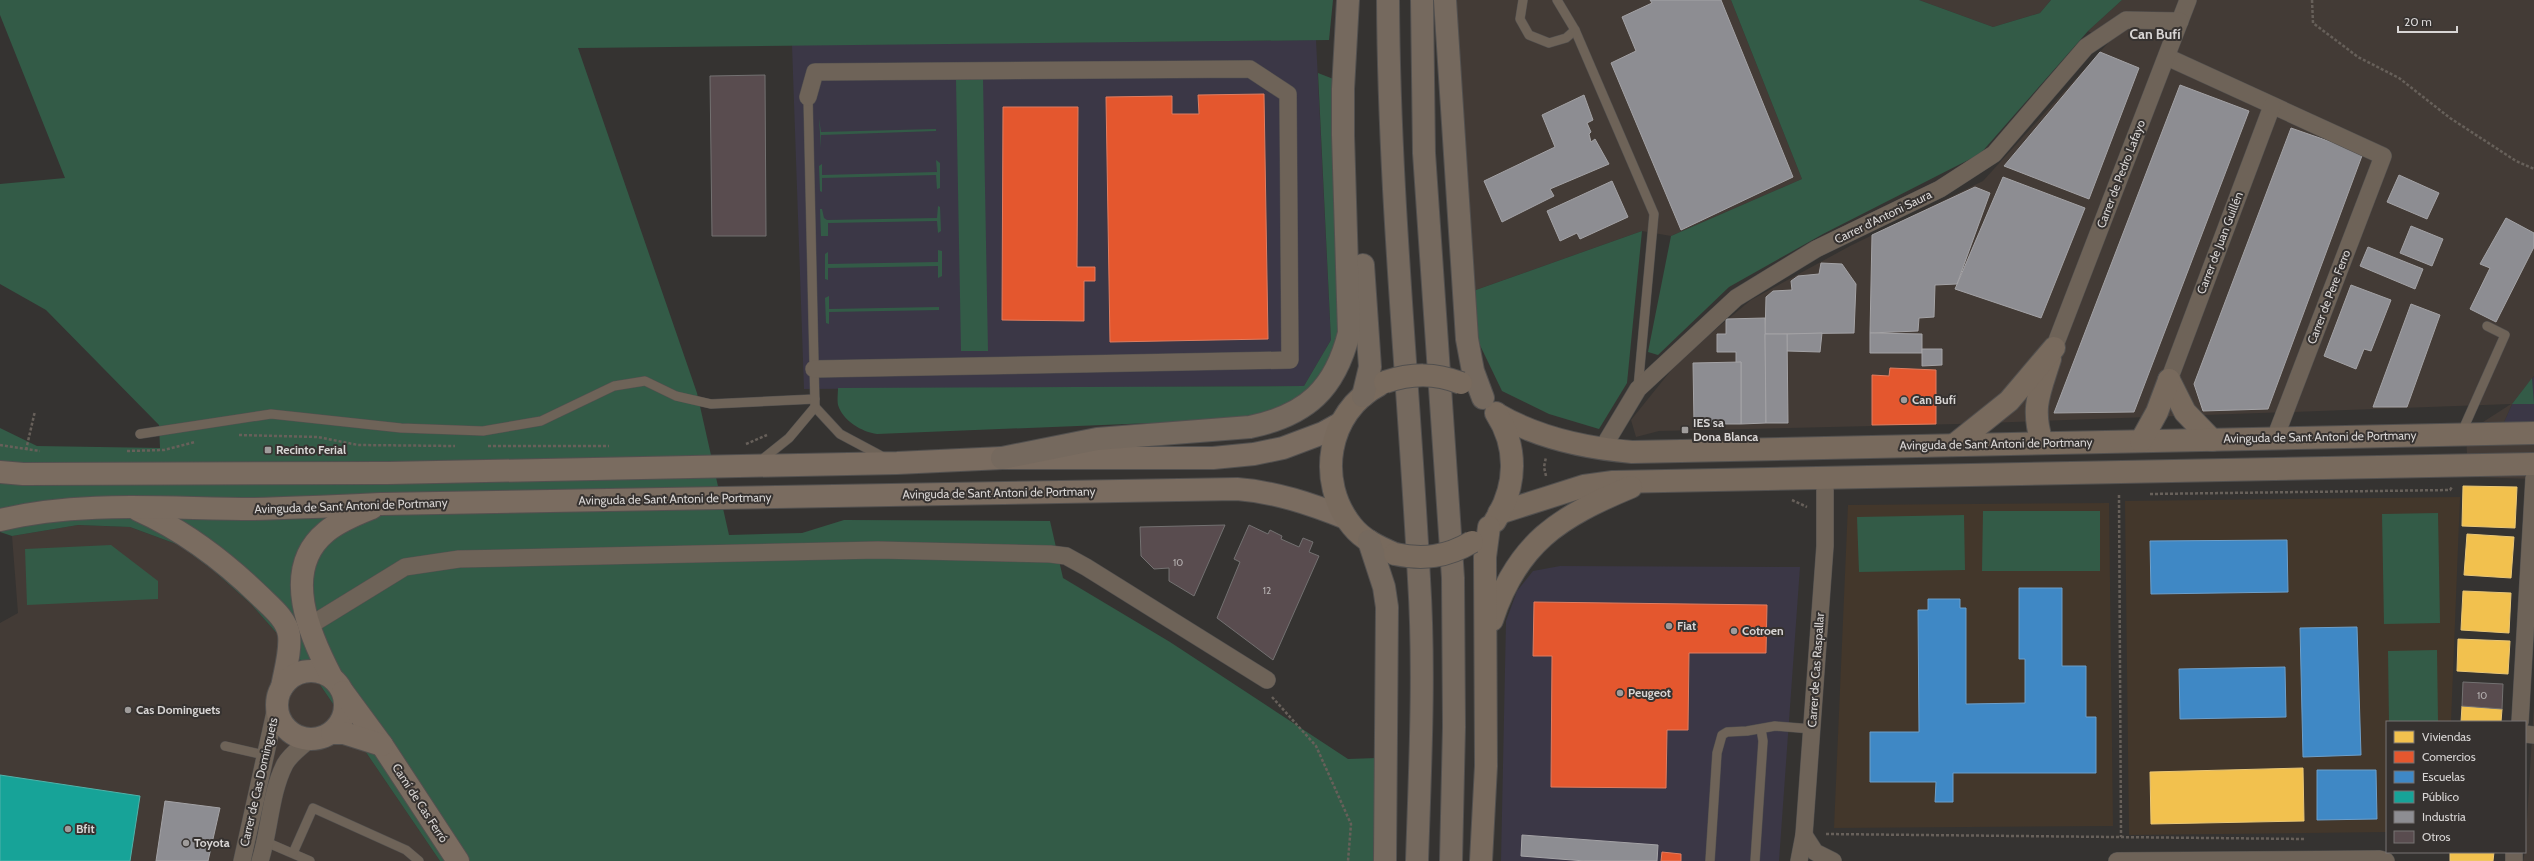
<svg xmlns="http://www.w3.org/2000/svg" width="2534" height="861" font-family="Cabin,sans-serif">
  <style>
    .commercial { fill: #3b3746 }
    .built { fill: #433b36 }
    .education { fill: #43372b }
    .green { fill: #335b47 }
    .homes { fill: #f2c14e; stroke: #eac776 }
    .shops { fill: #e4572e; stroke: #e07d60 }
    .schools { fill: #3f88c5; stroke: #6d9fca }
    .public { fill: #17a398; stroke: #51b2aa }
    .industry { fill: #8d8d92; stroke: #a4a3a6 }
    .building { fill: #594c4f; stroke: #737171 }
    .lines { fill: none; stroke-linecap: round; stroke-linejoin: round }
    .lane-casing { stroke: #52504f; stroke-width: 10 }
    .street-casing { stroke: #52504f; stroke-width: 18 }
    .secondary-casing { stroke: #52504f; stroke-width: 24 }
    .primary-casing { stroke: #52504f; stroke-width: 24 }
    .highway-casing { stroke: #52504f; stroke-width: 24 }
    .path { stroke: #67605a; stroke-width: 2.5; stroke-dasharray: 3 2; stroke-linecap: butt }
    .lane { stroke: #6e6358; stroke-width: 9 }
    .street { stroke: #6e6358; stroke-width: 17 }
    .secondary { stroke: #7a6c60; stroke-width: 22 }
    .primary { stroke: #786a5d; stroke-width: 22 }
    .highway { stroke: #75695e; stroke-width: 22 }
    .primary-bridge-casing { stroke: #52504f; stroke-width: 24; stroke-linecap: butt }
    .primary-bridge { stroke: #786a5d; stroke-width: 22 }
    .poi-dot { fill: #9f9c9b; stroke: #363230; stroke-width: 1.5 }
    .labels { text-anchor: middle; stroke-width: 4; stroke-linejoin: round; paint-order: stroke }
    .number-label { font-size: 10px; fill: #b8b3b3 }
    .street-label { font-size: 12px; fill: #d8d5d4; stroke: #363230 }
    .poi-label { font-size: 12px; font-weight: bold; fill: #d8d5d4; stroke: #363230; text-anchor: start }
    .quarter-label { font-size: 14px; font-weight: bold; fill: #d8d5d4; stroke: #363230 }
  </style>
  <rect width="100%" height="100%" fill="#353331"/>
  <g class="commercial">
    <polygon points="1316,40 1331,340 1304,386 804,389 792,45"/>
    <polygon points="2534,376 2534,422 2504,422 2512,404"/>
    <polygon points="1560,566 1800,567 1779,861 1501,861 1506,621 1517,591 1533,571"/>
  </g>
  <g class="built">
    <polygon points="1454,0 1731,0 1802,179 1671,236 1642,231 1473,291"/>
    <polygon points="1919,0 2051,0 2040,13 1993,27"/>
    <polygon points="2122,0 2534,0 2534,376 2512,404 2504,422 2534,422 2534,479 2468,477 2466,433 2511,404 1958,424 1659,431 1636,437 1631,420 1681,358 1751,300 1850,246 1983,181 2108,43 2088,31"/>
    <polygon points="78,525 130,527 179,545 213,570 251,604 312,673 440,861 0,861 0,623 18,613 12,536"/>
    <polygon points="2534,705 2534,861 2523,861 2525,852"/>
  </g>
  <g class="education">
    <polygon points="2460,497 2451,722 2387,722 2387,832 2129,835 2125,501"/>
    <polygon points="2109,503 2113,826 1834,828 1848,505"/>
  </g>
  <g class="green">
    <polygon points="0,0 1333,0 1329,40 578,48 697,393 729,535 802,533 844,520 1050,521 1063,578 1170,642 1348,759 1377,758 1373,861 440,861 312,673 251,604 213,570 179,545 130,527 78,525 12,536 0,532 0,428 37,446 160,448 159,425 46,310 0,284 0,184 65,178 0,15"/>
    <polygon points="1731,0 1919,0 1993,27 2040,13 2051,0 2122,0 2088,31 1980,154 1823,234 1729,287 1658,355 1648,352 1671,236 1802,179"/>
    <path d="M 1318,73 L 1336,80 L 1344,325 L 1314,391 L 1267,415 L 1152,429 L 1152,423 L 877,434 C 862,432 843,421 838,405 C 837,400 838,393 838,388 L 1304,386 L 1331,340 Z"/>
    <polygon points="983,79 988,351 961,351 956,80"/>
    <polygon points="819,118 821,132 936,129 936,131 821,135 821,148"/>
    <polygon points="936,160 940,163 940,188 937,189 936,175 822,178 822,192 820,191 819,166 822,164 822,175 937,172"/>
    <polygon points="938,206 940,207 941,231 938,233 937,221 828,223 828,236 821,236 820,209 822,209 824,218 827,220 937,218"/>
    <polygon points="1642,231 1627,383 1599,429 1549,414 1502,391 1477,339 1473,291"/>
    <polygon points="938,250 942,251 942,276 938,278 938,266 828,268 828,280 825,279 825,254 828,252 828,264 938,262"/>
    <polygon points="829,296 829,309 939,307 939,310 829,312 829,324 826,323 825,298"/>
    <polygon points="2532,378 2534,404 2512,404"/>
    <polygon points="1983,511 2100,511 2100,571 1982,571"/>
    <polygon points="2438,513 2440,623 2384,624 2382,514"/>
    <polygon points="1964,515 1965,570 1859,572 1857,517"/>
    <polygon points="111,545 158,581 158,599 27,605 25,549"/>
    <polygon points="2437,650 2438,722 2389,722 2388,651"/>
  </g>
  <g class="homes">
    <polygon points="2463,486 2517,487 2515,528 2462,526"/>
    <polygon points="2467,534 2514,537 2511,578 2464,575"/>
    <polygon points="2463,591 2511,593 2509,633 2461,630"/>
    <polygon points="2458,639 2510,641 2508,674 2457,671"/>
    <polygon points="2462,706 2502,709 2501,722 2461,722"/>
    <polygon points="2303,768 2304,821 2151,824 2150,772"/>
    <polygon points="2450,852 2494,852 2493,861 2450,861"/>
  </g>
  <g class="shops">
    <polygon points="1264,94 1268,339 1110,342 1106,97 1172,96 1172,114 1199,114 1198,95"/>
    <polygon points="1003,107 1078,107 1077,267 1095,267 1095,281 1084,281 1084,321 1002,320"/>
    <polygon points="1890,368 1936,370 1936,424 1872,425 1872,375 1889,376"/>
    <polygon points="1534,602 1767,605 1766,653 1689,653 1688,730 1667,730 1666,788 1551,787 1552,656 1533,656"/>
    <polygon points="1662,852 1681,854 1681,861 1661,861"/>
  </g>
  <g class="schools">
    <polygon points="2287,540 2288,592 2151,594 2150,541"/>
    <polygon points="2019,588 2062,588 2062,666 2086,666 2086,717 2096,717 2096,773 1953,773 1953,802 1935,802 1936,782 1870,782 1870,732 1919,732 1918,610 1928,610 1928,599 1960,599 1960,608 1966,608 1966,704 2025,703 2025,659 2019,659"/>
    <polygon points="2357,627 2361,755 2303,757 2300,628"/>
    <polygon points="2285,667 2286,717 2180,719 2179,669"/>
    <polygon points="2317,770 2376,770 2377,819 2317,820"/>
  </g>
  <polygon class="public" points="0,775 140,796 130,861 0,861"/>
  <g class="industry">
    <polygon points="1650,0 1721,0 1793,177 1681,230 1611,63 1636,51 1622,17 1652,3"/>
    <polygon points="2100,52 2139,68 2089,199 2004,166"/>
    <polygon points="2180,85 2249,111 2134,412 2054,413"/>
    <polygon points="1584,95 1593,120 1587,123 1591,132 1589,134 1591,142 1595,139 1609,164 1550,189 1554,196 1502,222 1484,181 1555,147 1542,115"/>
    <polygon points="2291,128 2363,153 2268,409 2203,411 2194,384"/>
    <polygon points="2399,175 2439,193 2427,219 2387,202"/>
    <polygon points="2003,177 2085,208 2041,318 1955,289"/>
    <polygon points="1612,181 1628,217 1580,239 1577,233 1560,241 1547,211"/>
    <polygon points="1975,187 1990,193 1957,284 1935,285 1934,317 1919,318 1918,331 1870,333 1872,235"/>
    <polygon points="2506,218 2534,233 2534,247 2496,322 2470,309 2490,268 2480,264"/>
    <polygon points="2411,226 2443,239 2432,266 2400,253"/>
    <polygon points="2368,247 2423,269 2415,289 2360,266"/>
    <polygon points="1821,263 1842,264 1856,284 1854,333 1765,334 1766,297 1773,291 1792,290 1791,281 1798,276 1819,274"/>
    <polygon points="2351,285 2391,300 2371,351 2364,349 2356,369 2324,356"/>
    <polygon points="2411,304 2440,315 2407,407 2373,407"/>
    <polygon points="1765,318 1766,423 1741,424 1741,362 1736,363 1736,352 1717,352 1717,334 1726,334 1726,319"/>
    <polygon points="1822,333 1820,352 1787,351 1787,334"/>
    <polygon points="1870,333 1922,334 1922,353 1870,353"/>
    <polygon points="1765,334 1787,334 1788,423 1766,423"/>
    <polygon points="1922,349 1942,349 1942,365 1922,366"/>
    <polygon points="1741,362 1741,424 1694,424 1693,363"/>
    <polygon points="165,801 220,808 208,861 156,861"/>
    <polygon points="1522,835 1658,845 1657,861 1585,861 1521,856"/>
  </g>
  <g class="building">
    <polygon points="765,75 766,236 712,236 710,76"/>
    <polygon points="1225,525 1194,596 1169,581 1169,568 1154,569 1141,556 1140,527"/>
    <polygon points="1249,525 1268,534 1270,530 1282,536 1281,539 1299,547 1303,538 1313,542 1309,552 1319,556 1273,660 1217,618 1240,562 1234,559"/>
    <polygon points="2463,682 2503,684 2502,709 2462,706"/>
  </g>
  <g class="lines">
    <defs>
      <g id="lane">
        <polyline points="1523,0 1520,19 1529,35 1549,43 1566,38 1575,30"/>
        <polyline points="1557,0 1575,30 1654,214 1638,388"/>
        <polyline points="815,407 840,434 885,458"/>
        <polyline points="140,434 271,414 401,428 483,431 541,421 614,386 645,381 676,396 711,404 815,399"/>
        <polyline points="2461,434 2505,335 2487,326"/>
        <polyline points="759,462 789,438 815,407 808,97"/>
        <polyline points="225,746 264,755"/>
        <polyline points="266,842 310,861"/>
        <polyline points="293,853 313,808 406,850 419,861"/>
        <polyline points="1710,861 1717,753 1722,735 1727,732 1747,731 1775,726 1812,729"/>
        <polyline points="1755,861 1763,741 1761,729"/>
      </g>
      <g id="street">
        <polyline points="2167,57 2383,156 2275,438"/>
        <polyline points="808,97 815,72 1250,69 1288,94 1290,360 814,369"/>
        <polyline points="2054,348 2188,0"/>
        <polyline points="2169,380 2272,106"/>
        <polyline points="1602,449 1638,389 1736,298 1816,249 1940,189 1994,154 2086,47 2126,20 2180,21"/>
        <polyline points="309,626 405,567 459,559 878,550 1050,554 1066,556 1086,567 1267,680"/>
        <polyline points="2520,722 2534,478"/>
        <polyline points="2525,734 2534,735"/>
        <polyline points="1804,835 1815,852 1833,861"/>
        <polyline points="242,861 277,703"/>
        <path d="M 260,861 C 270,830 270,793 285,764 C 290,755 301,747 309,740"/>
        <polyline points="1799,861 1804,835 1825,546 1825,478"/>
        <polyline points="2117,861 2380,859 2386,861"/>
        <polyline points="2514,861 2514,852"/>
      </g>
      <g id="secondary">
        <polyline points="0,472 23,474 388,473 897,463 1002,458 1213,458 1254,454 1283,448 1323,433 1341,423"/>
        <path d="M 138,510 C 185,531 223,560 260,596 C 270,606 287,619 289,635 C 291,651 285,670 282,687"/>
        <path d="M 0,520 C 82,500 170,509 253,509 C 296,508 338,506 381,504 L 1237,489 C 1276,492 1311,504 1346,518"/>
        <circle cx="311" cy="705" r="34"/>
        <path d="M 332,678 C 310,636 280,570 326,532 C 339,521 357,514 372,508"/>
        <polyline points="343,692 382,745 458,861"/>
        <polyline points="332,733 344,733 382,745"/>
      </g>
      <g id="primary">
        <polyline points="2169,380 2185,412 2212,440"/>
        <path d="M 1379,385 C 1327,412 1316,482 1352,526 C 1363,540 1379,547 1395,554"/>
        <path d="M 1497,414 C 1538,438 1585,448 1632,452 L 2534,433"/>
        <polyline points="2141,441 2157,412 2169,380"/>
        <path d="M 2042,443 C 2031,407 2039,394 2050,359"/>
        <polyline points="1954,445 2009,401 2054,348"/>
        <polyline points="1499,513 1584,486 1613,482 2534,464"/>
        <path d="M 1495,521 C 1517,486 1518,447 1496,413"/>
        <path d="M 1492,620 C 1517,543 1559,517 1631,487"/>
        <polyline points="1481,861 1486,766 1485,557 1489,527"/>
      </g>
      <g id="highway">
        <path d="M 1388,0 C 1389,194 1409,386 1419,579 C 1425,673 1420,768 1417,861"/>
        <polyline points="1422,0 1424,153 1453,578 1454,727 1451,861"/>
        <polyline points="1445,0 1467,339 1473,371 1483,398"/>
        <polyline points="1363,265 1370,367 1363,396"/>
        <path d="M 1002,458 L 1097,439 L 1250,427 C 1307,415 1335,389 1349,333 L 1343,135 L 1343,89 L 1348,0"/>
        <polyline points="1369,541 1384,587 1387,607 1385,861"/>
      </g>
    </defs>
    <use href="#lane" class="lane-casing"/>
    <use href="#street" class="street-casing"/>
    <use href="#secondary" class="secondary-casing"/>
    <use href="#primary" class="primary-casing"/>
    <use href="#highway" class="highway-casing"/>
    <g class="path">
      <polyline points="2312,0 2313,23 2358,57 2399,78 2450,118 2516,161 2534,169"/>
      <polyline points="239,435 318,437 358,445 455,446"/>
      <polyline points="746,444 767,435"/>
      <polyline points="0,445 40,451"/>
      <polyline points="488,446 609,446"/>
      <polyline points="26,450 35,411"/>
      <polyline points="127,451 164,450 195,442"/>
      <polyline points="1546,476 1544,467 1546,457"/>
      <polyline points="2150,494 2450,490 2452,487"/>
      <polyline points="2119,495 2121,837"/>
      <polyline points="1792,500 1807,507"/>
      <polyline points="1272,697 1316,746 1351,824 1348,861"/>
      <polyline points="1826,834 2305,839"/>
    </g>
    <use href="#lane" class="lane"/>
    <use href="#street" class="street"/>
    <use href="#secondary" class="secondary"/>
    <use href="#primary" class="primary"/>
    <use href="#highway" class="highway"/>
    <defs>
      <g id="primary-bridge">
        <path d="M 1385,382 C 1412,373 1435,373 1461,383"/>
        <path d="M 1395,554 C 1423,560 1447,557 1472,542"/>
      </g>
    </defs>
    <use href="#primary-bridge" class="primary-bridge-casing"/>
    <use href="#primary-bridge" class="primary-bridge"/>
  </g>
  <g class="poi-dot">
    <circle cx="1904" cy="400" r="4"/>
    <rect x="1681" y="426" width="8" height="8" rx="2"/>
    <rect x="264" y="446" width="8" height="8" rx="2"/>
    <circle cx="1669" cy="626" r="4"/>
    <circle cx="1734" cy="631" r="4"/>
    <circle cx="1620" cy="693" r="4"/>
    <circle cx="128" cy="710" r="4"/>
    <circle cx="68" cy="829" r="4"/>
    <circle cx="186" cy="843" r="4"/>
  </g>
  <g class="labels">
    <g class="number-label">
      <text x="1178" y="566">10</text>
      <text x="1267" y="594">12</text>
      <text x="2482" y="699">10</text>
    </g>
    <g class="street-label">
      <text transform="translate(2121 174) rotate(-69)" y="4">Carrer de Pedro Lafayo</text>
      <text transform="translate(1883 217) rotate(-26)" y="4">Carrer d'Antoni Saura</text>
      <text transform="translate(2220 243) rotate(-69)" y="4">Carrer de Juan Guillén</text>
      <text transform="translate(2329 297) rotate(-69)" y="4">Carrer de Pere Ferro</text>
      <text transform="translate(2320 437) rotate(-1)" y="4">Avinguda de Sant Antoni de Portmany</text>
      <text transform="translate(1996 444) rotate(-1)" y="4">Avinguda de Sant Antoni de Portmany</text>
      <text transform="translate(999 493) rotate(-1)" y="4">Avinguda de Sant Antoni de Portmany</text>
      <text transform="translate(675 499) rotate(-1)" y="4">Avinguda de Sant Antoni de Portmany</text>
      <text transform="translate(351 506) rotate(-2)" y="4">Avinguda de Sant Antoni de Portmany</text>
      <text transform="translate(1816 670) rotate(-86)" y="4">Carrer de Cas Raspallar</text>
      <text transform="translate(259 782) rotate(-77)" y="4">Carrer de Cas Dominguets</text>
      <text transform="translate(420 803) rotate(57)" y="4">Camí de Cas Ferró</text>
    </g>
    <g class="poi-label">
      <text x="1912" y="404">Can Bufí</text>
      <text x="1693" y="427">IES sa<tspan x="1693" dy="14">Dona Blanca</tspan></text>
      <text x="276" y="454">Recinto Ferial</text>
      <text x="1677" y="630">Fiat</text>
      <text x="1742" y="635">Cotroen</text>
      <text x="1628" y="697">Peugeot</text>
      <text x="136" y="714">Cas Dominguets</text>
      <text x="76" y="833">Bfit</text>
      <text x="194" y="847">Toyota</text>
    </g>
    <g class="quarter-label">
      <text x="2155" y="39">Can Bufí</text>
    </g>
  </g>
  <rect x="2386" y="721" width="140" height="132" fill="#363230" stroke="#777372"/>
  <rect x="2394" y="731" width="20" height="12" fill="#f2c14e" stroke="#777372"/>
  <text x="2422" y="741" font-size="12" fill="#d8d5d4">Viviendas</text>
  <rect x="2394" y="751" width="20" height="12" fill="#e4572e" stroke="#777372"/>
  <text x="2422" y="761" font-size="12" fill="#d8d5d4">Comercios</text>
  <rect x="2394" y="771" width="20" height="12" fill="#3f88c5" stroke="#777372"/>
  <text x="2422" y="781" font-size="12" fill="#d8d5d4">Escuelas</text>
  <rect x="2394" y="791" width="20" height="12" fill="#17a398" stroke="#777372"/>
  <text x="2422" y="801" font-size="12" fill="#d8d5d4">Público</text>
  <rect x="2394" y="811" width="20" height="12" fill="#8d8d92" stroke="#777372"/>
  <text x="2422" y="821" font-size="12" fill="#d8d5d4">Industria</text>
  <rect x="2394" y="831" width="20" height="12" fill="#594c4f" stroke="#777372"/>
  <text x="2422" y="841" font-size="12" fill="#d8d5d4">Otros</text>
  <path d="M2398 26v6h59v-6" fill="none" stroke="#d8d5d4" stroke-width="2"/>
  <text x="2404" y="26" font-size="12" fill="#d8d5d4" stroke="#363230" stroke-width="3" paint-order="stroke">20 m</text>
</svg>
